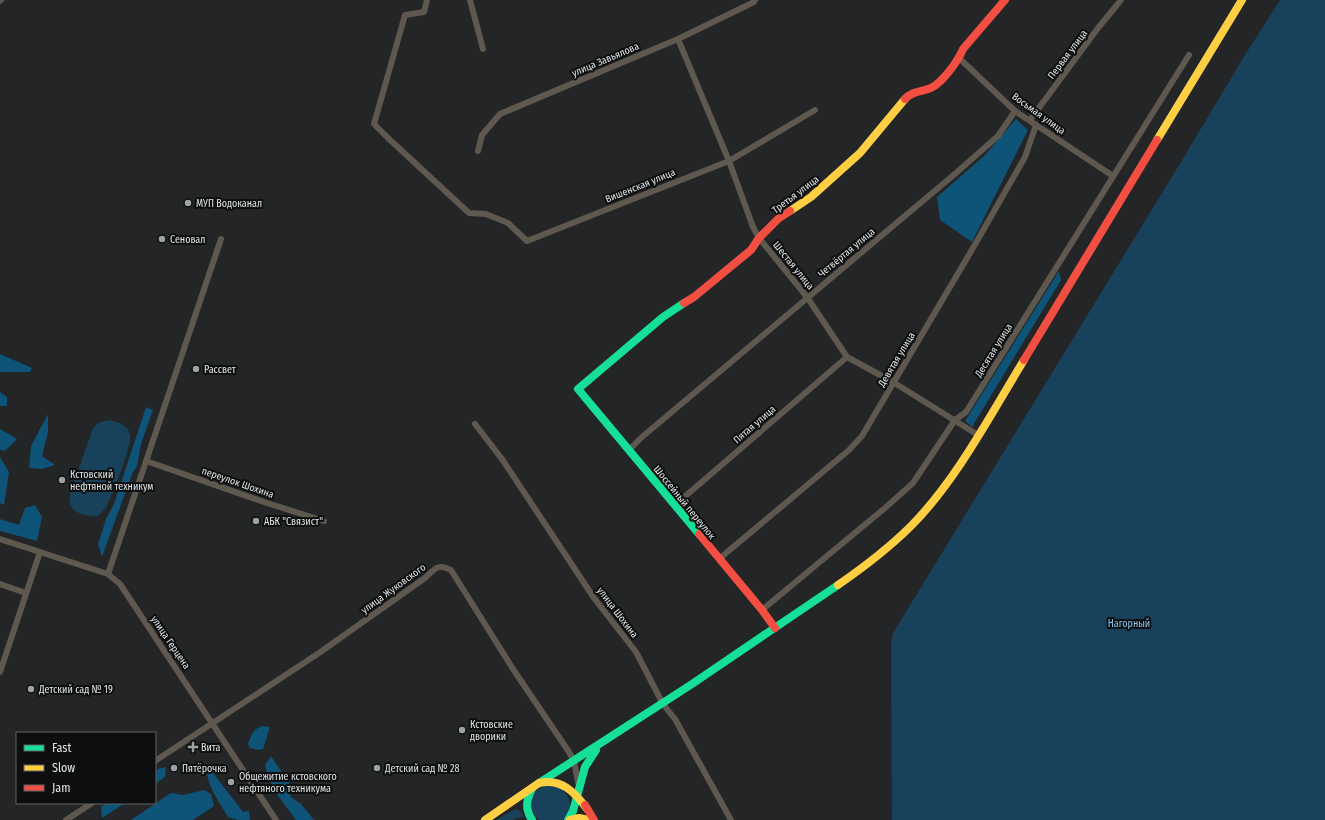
<svg xmlns="http://www.w3.org/2000/svg" width="1325" height="820" font-family="'Fira Sans Condensed',sans-serif">
  <style>
    .green { fill: #18425c }
    .forest { fill: #0d5478 }
    .lines { fill: none; stroke-linecap: round; stroke-linejoin: round }
    .street { stroke: #5e584e; stroke-width: 6 }
    .fast { stroke: #16e098; stroke-width: 8 }
    .slow { stroke: #ffcf43; stroke-width: 8 }
    .jam { stroke: #f24e42; stroke-width: 8 }
    .poi-dot { fill: #9fa1a2; stroke: #0c0e0f; stroke-width: 1.5 }
    .labels { text-anchor: middle; stroke-width: 4; stroke-linejoin: round; paint-order: stroke }
    .street-label { font-size: 10px; fill: #e2e4e5; stroke: #0c0e0f }
    .poi-label { font-size: 10px; fill: #e2e4e5; stroke: #0c0e0f; text-anchor: start }
    .park-label { font-size: 10px; fill: #87c8f4; stroke: #0c0e0f }
  </style>
  <rect width="100%" height="100%" fill="#232526"/>
  <g class="green">
    <polygon points="1280,0 1325,0 1325,820 892,820 891,645 893,633 1184,157 1245,55"/>
    <path d="M 110,420 C 118,423 129,425 130,435 C 132,448 112,494 106,508 L 98,516 C 89,516 74,515 70,504 C 69,502 70,497 70,494 L 93,428 L 100,422 Z"/>
    <path d="M 548,785 C 568,787 578,805 562,820 L 539,820 C 525,808 531,788 548,785 Z"/>
    <polygon points="515,809 520,811 524,817 515,818 514,820 496,820"/>
  </g>
  <g class="forest">
    <polygon points="1016,119 1028,130 972,242 940,220 937,197 985,155"/>
    <polygon points="1059,271 1061,280 972,427 965,421"/>
    <polygon points="0,354 32,368 30,372 0,372"/>
    <polygon points="0,392 7,397 7,406 0,406"/>
    <polygon points="146,407 153,410 141,444 137,466 132,474 102,557 98,544 106,519 114,504"/>
    <polygon points="48,414 48,432 42,456 55,465 42,469 29,468 31,446"/>
    <polygon points="0,429 17,439 5,451 0,450"/>
    <polygon points="0,457 9,472 4,505 0,503"/>
    <polygon points="35,505 42,517 37,541 0,531 0,519 19,525 25,508"/>
    <path d="M 262,726 L 270,727 L 263,749 L 259,750 L 250,748 L 248,744 C 251,736 253,729 262,726 Z"/>
    <polygon points="271,756 289,783 291,797 301,804 314,820 296,820 279,797 269,780 265,765"/>
    <path d="M 207,765 L 243,812 L 249,811 L 250,820 L 238,820 L 228,817 C 220,803 204,782 207,765 Z"/>
    <polygon points="166,767 165,777 155,784 155,771 158,769"/>
    <polygon points="204,790 211,794 214,806 193,820 131,820 171,793 183,795"/>
    <polygon points="107,803 125,803 102,818 101,807"/>
  </g>
  <g class="lines">
    <g class="street">
      <polyline points="427,0 424,12 405,15 374,124 388,138 469,213 486,214 508,223 527,241 729,161 815,110"/>
      <polyline points="470,0 483,49"/>
      <polyline points="0,1 1,0"/>
      <polyline points="678,39 729,161 753,227 759,238 807,297 847,357 893,382 978,435"/>
      <polyline points="959,58 1015,111 1113,176"/>
      <polyline points="1030,120 1098,28 1121,0"/>
      <polyline points="478,151 482,135 500,114 678,39 754,2 755,0"/>
      <polyline points="475,424 502,459 594,598 636,652 663,704 675,719 731,820"/>
      <polyline points="629,450 642,437 956,173 998,136 1015,111"/>
      <polyline points="146,461 264,502 324,521"/>
      <polyline points="675,505 847,357"/>
      <polyline points="0,539 108,574 120,584 276,820"/>
      <polyline points="719,559 849,450 862,436 973,248 1025,157 1036,125"/>
      <polyline points="108,574 221,239"/>
      <polyline points="0,584 26,593"/>
      <polyline points="762,610 885,508 913,483 955,420 966,412 1189,55"/>
      <polyline points="0,672 40,552"/>
      <path d="M 155,761 L 319,653 L 425,578 C 435,569 437,563 451,570 L 513,669 L 569,752 L 574,761 L 579,787"/>
      <polyline points="66,820 92,803"/>
    </g>
    <g class="fast">
      <polyline points="684,303 663,317 578,389 699,534"/>
      <polyline points="539,783 692,684 838,585"/>
      <path d="M 532,789 C 526,800 525,809 532,820"/>
      <polyline points="568,820 573,811 585,767 596,750"/>
    </g>
    <g class="slow">
      <polyline points="1157,140 1242,0"/>
      <polyline points="790,211 811,197 860,153 905,99"/>
      <path d="M 838,585 C 864,567 889,548 911,526 C 956,481 991,414 1024,360"/>
      <path d="M 485,820 L 539,783 C 561,778 575,792 587,809"/>
      <polyline points="570,820 579,818 589,820"/>
    </g>
    <g class="jam">
      <path d="M 905,99 C 912,91 921,92 931,88 C 943,82 958,61 963,49 L 1005,0"/>
      <polyline points="684,303 694,297 751,250 759,238 778,219 790,211"/>
      <polyline points="1024,360 1157,140"/>
      <polyline points="699,534 762,610 775,628"/>
      <polyline points="585,805 594,820"/>
    </g>
  </g>
  <g class="poi-dot">
    <circle cx="188" cy="203" r="4"/>
    <circle cx="162" cy="239" r="4"/>
    <circle cx="196" cy="369" r="4"/>
    <circle cx="62" cy="480" r="4"/>
    <circle cx="256" cy="521" r="4"/>
    <circle cx="31" cy="689" r="4"/>
    <circle cx="462" cy="730" r="4"/>
    <path d="M191 741h4v4h4v4h-4v4h-4v-4h-4v-4h4z"/>
    <circle cx="174" cy="768" r="4"/>
    <circle cx="377" cy="768" r="4"/>
    <circle cx="231" cy="782" r="4"/>
  </g>
  <g class="labels">
    <g class="street-label">
      <text transform="translate(1067 54) rotate(-53)" y="4">Первая улица</text>
      <text transform="translate(605 59) rotate(-23)" y="4">улица Завьялова</text>
      <text transform="translate(1039 113) rotate(36)" y="4">Восьмая улица</text>
      <text transform="translate(640 185) rotate(-22)" y="4">Вишенская улица</text>
      <text transform="translate(795 194) rotate(-37)" y="4">Третья улица</text>
      <text transform="translate(846 252) rotate(-40)" y="4">Четвёртая улица</text>
      <text transform="translate(794 265) rotate(51)" y="4">Шестая улица</text>
      <text transform="translate(993 350) rotate(-58)" y="4">Десятая улица</text>
      <text transform="translate(896 359) rotate(-59)" y="4">Девятая улица</text>
      <text transform="translate(754 424) rotate(-41)" y="4">Пятая улица</text>
      <text transform="translate(238 482) rotate(19)" y="4">переулок Шохина</text>
      <text transform="translate(685 502) rotate(51)" y="4">Шоссейный переулок</text>
      <text transform="translate(393 588) rotate(-36)" y="4">улица Жуковского</text>
      <text transform="translate(618 612) rotate(53)" y="4">улица Шохина</text>
      <text transform="translate(171 642) rotate(56)" y="4">улица Герцена</text>
    </g>
    <g class="poi-label">
      <text x="196" y="207">МУП Водоканал</text>
      <text x="170" y="243">Сеновал</text>
      <text x="204" y="373">Рассвет</text>
      <text x="70" y="478">Кстовский<tspan x="70" dy="12">нефтяной техникум</tspan></text>
      <text x="264" y="525">АБК "Связист"</text>
      <text x="39" y="693">Детский сад № 19</text>
      <text x="470" y="728">Кстовские<tspan x="470" dy="12">дворики</tspan></text>
      <text x="201" y="751">Вита</text>
      <text x="182" y="772">Пятёрочка</text>
      <text x="385" y="772">Детский сад № 28</text>
      <text x="239" y="780">Общежитие кстовского<tspan x="239" dy="12">нефтяного техникума</tspan></text>
    </g>
    <g class="park-label">
      <text x="1129" y="627">Нагорный</text>
    </g>
  </g>
  <rect x="16" y="732" width="140" height="72" fill="#0c0e0f" stroke="#626465"/>
  <rect x="24" y="745" width="20" height="6" fill="#16e098" stroke="#626465"/>
  <text x="52" y="752" font-size="12" fill="#e2e4e5">Fast</text>
  <rect x="24" y="765" width="20" height="6" fill="#ffcf43" stroke="#626465"/>
  <text x="52" y="772" font-size="12" fill="#e2e4e5">Slow</text>
  <rect x="24" y="785" width="20" height="6" fill="#f24e42" stroke="#626465"/>
  <text x="52" y="792" font-size="12" fill="#e2e4e5">Jam</text>
</svg>
